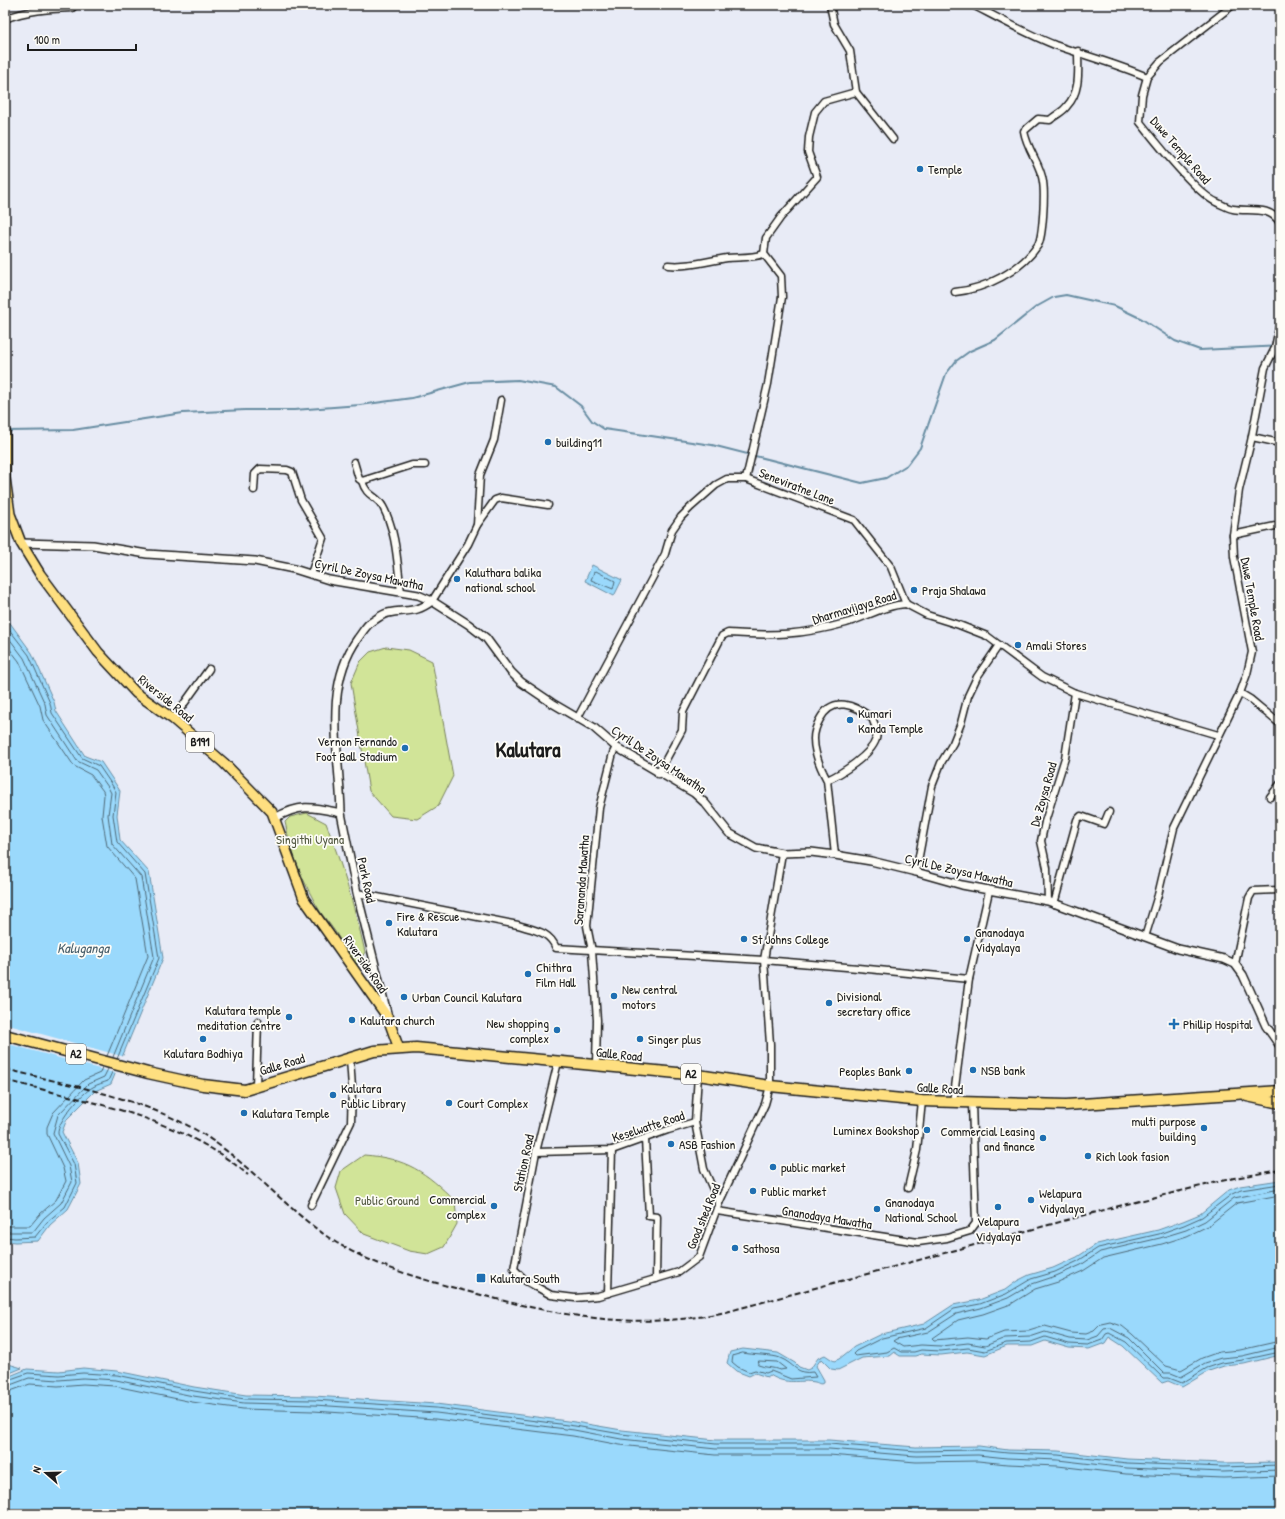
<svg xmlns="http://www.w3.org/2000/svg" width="1285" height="1519" font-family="'Patrick Hand',sans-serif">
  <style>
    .green { fill: #d1e498; stroke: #76805a }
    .water { fill: #9ad9fc; stroke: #688da2 }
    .pier { fill: #e8ebf6 }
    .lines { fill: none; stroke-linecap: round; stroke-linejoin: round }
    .shore { stroke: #4e6876; stroke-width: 1 }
    .stream { stroke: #688da2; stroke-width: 2 }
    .minor-casing { stroke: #1c1c1c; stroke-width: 9 }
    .tertiary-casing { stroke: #1c1c1c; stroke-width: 10 }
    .primary-casing { stroke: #1c1c1c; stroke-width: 12 }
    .trunk-casing { stroke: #1c1c1c; stroke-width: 13 }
    .minor { stroke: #fdfcf7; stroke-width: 6 }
    .tertiary { stroke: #fdfcf7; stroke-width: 7 }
    .primary { stroke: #fedf80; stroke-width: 9 }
    .trunk { stroke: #fedf80; stroke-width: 10 }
    .rail { stroke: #1c1c1c; stroke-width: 2; stroke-dasharray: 6 3; stroke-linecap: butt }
    .poi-dot { fill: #1f6fb2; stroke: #fdfcf7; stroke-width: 1.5 }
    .labels { text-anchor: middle; stroke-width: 3.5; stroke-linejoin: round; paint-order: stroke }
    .shield { fill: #fdfcf7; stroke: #605f5e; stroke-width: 1 }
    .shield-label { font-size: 12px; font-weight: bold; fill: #1c1c1c }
    .street-label { font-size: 13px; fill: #1c1c1c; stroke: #fdfcf7 }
    .poi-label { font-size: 13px; fill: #1c1c1c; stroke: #fdfcf7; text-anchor: start }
    .park-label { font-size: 13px; fill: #525841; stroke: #fdfcf7 }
    .water-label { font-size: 14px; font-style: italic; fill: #485e6a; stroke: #fdfcf7 }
    .town-label { font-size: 21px; font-weight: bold; fill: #1c1c1c; stroke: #fdfcf7 }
  </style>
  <rect width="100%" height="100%" fill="#e8ebf6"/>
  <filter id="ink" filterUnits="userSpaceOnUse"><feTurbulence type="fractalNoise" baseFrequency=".025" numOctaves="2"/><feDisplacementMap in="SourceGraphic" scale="8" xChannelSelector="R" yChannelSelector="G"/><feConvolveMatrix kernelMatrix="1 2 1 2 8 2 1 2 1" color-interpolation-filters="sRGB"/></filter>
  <g filter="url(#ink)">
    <g class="green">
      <polygon points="386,647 409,650 432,661 453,776 438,806 417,819 391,816 369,791 351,683 360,662 370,652"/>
      <path d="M 307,813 L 326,823 C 342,865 355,908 365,952 L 358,964 C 345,957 346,951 339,938 C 334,929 327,921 321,913 C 304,885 291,853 285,822 L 290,817 Z"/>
      <path d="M 364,1155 C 406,1158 426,1172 455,1201 L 457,1224 L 444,1247 L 428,1254 L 409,1251 L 364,1234 L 345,1214 L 336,1188 L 341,1171 Z"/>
    </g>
    <g class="water">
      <polygon points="592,565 622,580 614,596 585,581"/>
      <polygon points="5,616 32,653 54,702 56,711 85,756 101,762 115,783 120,791 117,815 120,840 149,872 163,958 111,1084 95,1091 67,1119 62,1132 78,1163 81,1184 68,1209 50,1225 38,1241 15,1242 5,1241"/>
      <path d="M 1280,1180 L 1280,1355 L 1244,1364 L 1224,1366 L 1209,1371 L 1182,1387 L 1168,1381 L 1162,1383 L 1123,1346 L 1109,1337 L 1105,1343 L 1089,1349 L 1069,1348 L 1045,1341 L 1032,1346 L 1007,1346 L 985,1355 L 967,1352 L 941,1355 L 921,1354 L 915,1356 L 900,1356 L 894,1352 L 889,1356 L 862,1358 L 838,1370 L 831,1369 L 821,1359 L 816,1366 L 824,1380 L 824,1383 C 819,1385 819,1383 815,1382 C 799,1379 787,1386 770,1375 L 767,1377 L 755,1373 L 749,1376 L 736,1371 L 727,1363 L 730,1352 L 743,1349 L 778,1353 L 795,1363 L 799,1367 L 807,1370 L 811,1368 L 818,1358 L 825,1355 L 834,1361 L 839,1359 L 854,1347 L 881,1334 L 924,1324 L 953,1305 L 979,1300 L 1005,1290 L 1017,1281 L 1029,1275 L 1053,1268 L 1077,1257 L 1097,1244 L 1158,1230 L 1183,1221 L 1200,1214 L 1229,1190 L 1240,1186 Z"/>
      <polygon points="5,1363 22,1368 5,1375"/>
      <polygon points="83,1368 117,1371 194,1387 246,1395 314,1396 436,1404 575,1422 622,1430 716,1440 829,1440 916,1447 979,1446 1008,1450 1059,1451 1127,1459 1223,1463 1280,1462 1280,1514 5,1514 5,1378 27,1369 59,1371"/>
    </g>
    <polygon class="pier" points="5,1024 125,1057 118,1074 5,1043"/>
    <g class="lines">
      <g class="shore">
        <polygon points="596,571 615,581 613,589 591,580 594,572"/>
        <polyline points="5,624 29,655 50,703 52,713 82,758 99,766 112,785 116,792 113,815 117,842 145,874 159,958 117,1059"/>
        <polyline points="5,633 24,658 45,704 47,715 77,761 96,770 108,787 111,793 108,815 112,844 141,877 154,957 113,1057"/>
        <polyline points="5,643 19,661 40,706 43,720 74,766 91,775 103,791 104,795 102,816 107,846 135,879 148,956 107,1056"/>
        <polyline points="1280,1184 1241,1190 1232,1194 1202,1217 1184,1225 1159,1234 1098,1248 1078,1261 1055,1272 1031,1279 1006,1294 980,1304 954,1309 926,1328 882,1338 856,1351 853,1354 855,1356 887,1352 894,1348 901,1352 914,1352 921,1350 941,1351 968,1348 985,1351 1006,1343 1031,1342 1045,1337 1069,1344 1088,1345 1102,1340 1106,1334 1109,1333 1126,1342 1163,1378 1169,1378 1182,1383 1207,1368 1222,1363 1243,1360 1280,1352"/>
        <polyline points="1280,1189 1234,1198 1205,1221 1186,1230 1160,1238 1100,1252 1081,1265 1056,1276 1032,1284 1008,1298 981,1308 956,1314 928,1332 896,1339 893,1341 903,1347 921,1345 941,1346 968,1343 985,1346 1005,1338 1030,1337 1045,1332 1070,1339 1087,1340 1098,1336 1104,1329 1110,1328 1129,1338 1164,1373 1171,1373 1181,1377 1205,1363 1221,1358 1242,1356 1280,1347"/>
        <polyline points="1280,1195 1237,1203 1208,1226 1187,1236 1162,1244 1103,1258 1083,1271 1058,1282 1035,1289 1011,1304 983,1314 958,1320 932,1338 934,1340 968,1337 986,1339 1004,1332 1029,1331 1045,1326 1071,1333 1086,1334 1094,1331 1101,1324 1110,1322 1122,1326 1132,1334 1166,1366 1181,1370 1202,1358 1219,1352 1240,1350 1280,1341"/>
        <polyline points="5,1226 30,1226 40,1214 56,1200 66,1181 63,1168 47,1134 47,1127 53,1113 84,1080 100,1073 102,1067"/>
        <polyline points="5,1232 33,1232 44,1218 61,1203 72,1182 69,1166 53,1133 58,1115 88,1084 104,1077 108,1069"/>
        <path d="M 5,1237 L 15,1238 L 35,1237 L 47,1222 L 65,1207 L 77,1183 L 74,1164 L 58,1134 C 57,1121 82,1093 93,1087 C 98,1084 103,1083 108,1081 L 113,1070"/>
        <path d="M 743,1353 C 752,1355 774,1355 780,1358 C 795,1364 796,1375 813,1372 L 816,1377 L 791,1379 L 771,1371 L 766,1373 L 755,1370 L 749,1372 L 738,1367 L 732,1362 L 733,1356 Z"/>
        <path d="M 759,1361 L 777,1362 L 786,1369 L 780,1370 C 772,1367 766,1368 758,1365 Z"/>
        <polyline points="5,1381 28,1373 59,1375 83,1373 117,1375 194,1391 245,1399 314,1400 436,1408 575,1426 621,1434 716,1444 829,1444 916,1451 978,1450 1008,1453 1058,1455 1127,1463 1223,1467 1280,1465"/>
        <polyline points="5,1387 29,1378 59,1380 83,1378 116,1380 193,1396 244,1403 314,1405 436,1413 574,1430 621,1439 716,1449 829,1449 916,1456 978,1455 1007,1458 1058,1460 1127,1468 1223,1472 1280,1470"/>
        <polyline points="5,1393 30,1384 58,1386 83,1384 115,1386 192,1402 243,1409 313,1411 435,1419 573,1436 620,1445 715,1455 829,1455 916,1462 978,1461 1007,1464 1058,1466 1126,1474 1223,1478 1280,1476"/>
      </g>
      <polyline class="stream" points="7,431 73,430 183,413 245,410 294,410 360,405 412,398 470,382 518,380 556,387 581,406 592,421 604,429 712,445 862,483 886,478 907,465 920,448 946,374 956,361 970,351 995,340 1036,307 1054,297 1066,295 1115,306 1142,319 1175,341 1200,350 1280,346"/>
      <defs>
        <g id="minor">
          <path d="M 973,5 C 1000,19 1027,34 1055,45 C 1086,56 1117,64 1147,77"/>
          <path d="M 1233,5 L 1160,62 L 1147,77 L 1142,95 L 1140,122 C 1155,141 1196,193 1216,202 C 1221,204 1227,208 1233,209 C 1249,212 1270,205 1280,223"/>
          <path d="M 5,19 C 26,10 49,9 72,8 L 75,5"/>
          <polyline points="856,92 893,139"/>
          <path d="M 668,265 C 689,267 707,261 727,258 C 739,257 752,258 764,254"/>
          <path d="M 955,292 C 985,289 1021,271 1038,245 C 1043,236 1045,194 1043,182 C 1041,164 1027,150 1024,131 L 1038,119 L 1050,120 C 1055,115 1063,112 1067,106 C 1081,91 1078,70 1078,51"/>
          <polyline points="1252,437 1280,443"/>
          <polyline points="354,462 359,479 362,481 412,465 425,465"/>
          <polyline points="746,479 768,384 782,297 781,276 764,254 766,238 781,217 817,177 808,152 809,137 815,112 824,101 856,92 850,51 834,24 830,5"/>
          <path d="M 362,481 C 367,498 376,494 383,507 C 397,533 397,563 401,592"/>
          <polyline points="254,490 255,474 260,469 287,470 292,472 301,500 323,538 311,574"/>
          <polyline points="477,525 495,500 501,498 548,505"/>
          <polyline points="1233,535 1280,525"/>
          <polyline points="432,601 468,544 477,525 480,475 494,440 501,400"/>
          <polyline points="906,604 927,615 959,625 987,636 1042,677 1075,693 1218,735"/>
          <polyline points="1240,693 1250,699 1280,724"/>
          <polyline points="173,719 209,669"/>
          <polyline points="577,719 665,554 672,530 681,517 691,507 716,485 727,479 746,479 854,520 891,567 906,604"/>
          <path d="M 658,774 L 682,730 L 683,712 L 722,636 L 728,633 C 772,636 803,635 846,623 C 866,617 885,605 906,604"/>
          <path d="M 827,780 C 820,767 814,753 814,739 C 814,731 816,726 820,719 C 833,695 855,705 872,718 C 875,725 878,732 876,739 C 871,755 841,774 827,780 L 835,855"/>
          <polyline points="1270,797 1280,784"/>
          <polyline points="916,872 932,786 941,763 953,743 961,723 968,696 977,677 999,645"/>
          <path d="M 357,893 L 518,925 C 534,930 549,931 556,948 L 764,960 L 858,968 L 969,979"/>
          <polyline points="1048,901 1047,868 1041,841 1045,822 1065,758 1075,693"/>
          <polyline points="1054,904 1077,820 1081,816 1104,824 1109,812"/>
          <polyline points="1145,937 1158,895 1174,828 1240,693 1247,674 1252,652 1234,557 1233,535 1239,490 1251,441 1265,368 1275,348 1280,322"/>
          <polyline points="1235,964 1249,898 1253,891 1280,890"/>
          <polyline points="558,1062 536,1152 514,1269 526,1281 551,1295 575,1298 598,1296 679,1272 699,1257 719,1203 765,1104 770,1086 770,1044 764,960 782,853"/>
          <polyline points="596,1065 597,1020 592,951 587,926 599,808 613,753 616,747"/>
          <polyline points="698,1075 695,1122 704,1169 719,1203"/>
          <polyline points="256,1086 258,1021"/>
          <polyline points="953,1103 969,979 989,891"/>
          <polyline points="645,1139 649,1216 657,1217 656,1279"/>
          <polyline points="536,1152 612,1150 668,1130 695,1122"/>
          <polyline points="908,1188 917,1150 922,1101"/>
          <polyline points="311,1205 351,1122 352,1088 350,1058"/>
          <polyline points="717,1211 918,1242 947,1238 970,1231 976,1223 972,1103"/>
          <polyline points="608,1293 612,1150"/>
        </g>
        <g id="tertiary">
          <polyline points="21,543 93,545 147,554 255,561 294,569 329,580 418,595 432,601 468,624 486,638 511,672 521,682 552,703 593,727 616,747 694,793 705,803 729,833 756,848 782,853 811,852 835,855 871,861 916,872 962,885 1048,901 1178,949 1224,959 1235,964 1243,975 1266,1026 1280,1046"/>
          <path d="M 341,813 C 340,755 322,688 358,638 C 362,633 365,627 370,623 C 375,620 382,614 388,613 C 407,609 415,614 432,601"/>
          <path d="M 275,818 C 301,803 313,807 341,813 L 357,893 L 387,1013"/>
        </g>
        <polyline id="primary" points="5,432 5,478 10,514 21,543 40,574 98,652 136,693 173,719 224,763 272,812 304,899 388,1018 399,1049"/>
        <g id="trunk">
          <polyline points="5,1035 148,1073 203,1085 245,1090 374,1051 416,1048 698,1075 770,1086 922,1101 1066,1105 1280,1091"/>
          <polyline points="1247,1096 1280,1103"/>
        </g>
      </defs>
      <use href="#minor" class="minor-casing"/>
      <use href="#tertiary" class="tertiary-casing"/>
      <use href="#primary" class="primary-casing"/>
      <use href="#trunk" class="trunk-casing"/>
      <use href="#minor" class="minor"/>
      <use href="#tertiary" class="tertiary"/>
      <use href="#primary" class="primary"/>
      <use href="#trunk" class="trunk"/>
      <g class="rail">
        <path d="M 5,1069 C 69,1085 138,1097 196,1130 C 249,1161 286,1211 337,1243 C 377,1267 421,1279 466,1291 C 556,1315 632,1332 726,1312 L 1119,1206 L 1234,1178 L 1280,1170"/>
        <path d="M 5,1080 C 88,1102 181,1117 248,1175"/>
      </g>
    </g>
  </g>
  <g class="poi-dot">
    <circle cx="920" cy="169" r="4"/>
    <circle cx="548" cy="442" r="4"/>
    <circle cx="457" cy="579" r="4"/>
    <circle cx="914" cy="590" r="4"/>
    <circle cx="1018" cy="645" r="4"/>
    <circle cx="850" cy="720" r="4"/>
    <circle cx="405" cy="748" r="4"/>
    <circle cx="389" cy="923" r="4"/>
    <circle cx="744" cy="939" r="4"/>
    <circle cx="967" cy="939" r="4"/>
    <circle cx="528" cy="974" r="4"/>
    <circle cx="614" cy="996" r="4"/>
    <circle cx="404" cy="997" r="4"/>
    <circle cx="829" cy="1003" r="4"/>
    <circle cx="289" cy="1017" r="4"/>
    <circle cx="352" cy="1020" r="4"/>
    <path d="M1172 1018h4v4h4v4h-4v4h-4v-4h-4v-4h4z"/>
    <circle cx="557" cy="1030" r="4"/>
    <circle cx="203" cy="1039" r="4"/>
    <circle cx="640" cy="1039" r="4"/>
    <circle cx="973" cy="1070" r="4"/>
    <circle cx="909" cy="1071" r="4"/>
    <circle cx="333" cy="1095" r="4"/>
    <circle cx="449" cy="1103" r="4"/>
    <circle cx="244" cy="1113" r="4"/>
    <circle cx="1204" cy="1128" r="4"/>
    <circle cx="927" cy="1130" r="4"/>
    <circle cx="1043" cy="1138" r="4"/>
    <circle cx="671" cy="1144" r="4"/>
    <circle cx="1088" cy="1156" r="4"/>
    <circle cx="773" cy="1167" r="4"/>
    <circle cx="753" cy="1191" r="4"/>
    <circle cx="1031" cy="1200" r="4"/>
    <circle cx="494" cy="1206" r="4"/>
    <circle cx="998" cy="1207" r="4"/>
    <circle cx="877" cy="1209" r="4"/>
    <circle cx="735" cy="1248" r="4"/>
    <rect x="476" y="1273" width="10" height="10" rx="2"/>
  </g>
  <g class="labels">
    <g class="shield">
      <rect x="186" y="732" width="28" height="20" rx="3"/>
      <rect x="66" y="1044" width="20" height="20" rx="3"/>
      <rect x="681" y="1064" width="20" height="20" rx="3"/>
    </g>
    <g class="shield-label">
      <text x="200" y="746">B191</text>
      <text x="76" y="1058">A2</text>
      <text x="691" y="1078">A2</text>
    </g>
    <g class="street-label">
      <text transform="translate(1181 150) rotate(49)" y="5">Duwe Temple Road</text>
      <text transform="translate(797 486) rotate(21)" y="5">Seneviratne Lane</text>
      <text transform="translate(369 574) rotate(12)" y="5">Cyril De Zoysa Mawatha</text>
      <text transform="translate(1253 599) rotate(80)" y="5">Duwe Temple Road</text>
      <text transform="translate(854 607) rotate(-17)" y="5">Dharmavijaya Road</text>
      <text transform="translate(166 698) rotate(39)" y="5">Riverside Road</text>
      <text transform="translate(659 759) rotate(34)" y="5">Cyril De Zoysa Mawatha</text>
      <text transform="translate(1043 794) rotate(-74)" y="5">De Zoysa Road</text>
      <text transform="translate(959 870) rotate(13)" y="5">Cyril De Zoysa Mawatha</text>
      <text transform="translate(367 880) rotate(78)" y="5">Park Road</text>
      <text transform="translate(581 880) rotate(-86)" y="5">Sarananda Mawatha</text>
      <text transform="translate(366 964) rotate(55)" y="5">Riverside Road</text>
      <text transform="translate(619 1054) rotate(6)" y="5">Galle Road</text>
      <text transform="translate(282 1064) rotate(-17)" y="5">Galle Road</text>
      <text transform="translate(940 1088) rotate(3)" y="5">Galle Road</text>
      <text transform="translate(648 1126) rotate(-18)" y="5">Keselwatte Road</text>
      <text transform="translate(523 1163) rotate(-78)" y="5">Station Road</text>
      <text transform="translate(703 1216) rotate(-68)" y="5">Good shed Road</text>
      <text transform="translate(827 1217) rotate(9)" y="5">Gnanodaya Mawatha</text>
    </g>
    <g class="poi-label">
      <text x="928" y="174">Temple</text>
      <text x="556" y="447">building11</text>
      <text x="465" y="577">Kaluthara balika<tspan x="465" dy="15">national school</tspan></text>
      <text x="922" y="595">Praja Shalawa</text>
      <text x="1026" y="650">Amali Stores</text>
      <text x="858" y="718">Kumari<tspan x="858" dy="15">Kanda Temple</tspan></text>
      <text x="397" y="746" text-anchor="end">Vernon Fernando<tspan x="397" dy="15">Foot Ball Stadium</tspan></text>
      <text x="397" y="921">Fire &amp; Rescue<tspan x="397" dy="15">Kalutara</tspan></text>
      <text x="975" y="937">Gnanodaya<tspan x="975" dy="15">Vidyalaya</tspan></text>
      <text x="752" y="944">St Johns College</text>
      <text x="536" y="972">Chithra<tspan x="536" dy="15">Film Hall</tspan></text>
      <text x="622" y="994">New central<tspan x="622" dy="15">motors</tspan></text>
      <text x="837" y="1001">Divisional<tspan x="837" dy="15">secretary office</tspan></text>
      <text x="412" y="1002">Urban Council Kalutara</text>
      <text x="281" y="1015" text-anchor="end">Kalutara temple<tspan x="281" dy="15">meditation centre</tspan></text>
      <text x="360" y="1025">Kalutara church</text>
      <text x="549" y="1028" text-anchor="end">New shopping<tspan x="549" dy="15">complex</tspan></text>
      <text x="1183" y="1029">Phillip Hospital</text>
      <text x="648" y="1044">Singer plus</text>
      <text x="203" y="1058" text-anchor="middle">Kalutara Bodhiya</text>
      <text x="981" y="1075">NSB bank</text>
      <text x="901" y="1076" text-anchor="end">Peoples Bank</text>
      <text x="341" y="1093">Kalutara<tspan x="341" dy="15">Public Library</tspan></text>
      <text x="457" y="1108">Court Complex</text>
      <text x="252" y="1118">Kalutara Temple</text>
      <text x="1196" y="1126" text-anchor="end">multi purpose<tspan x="1196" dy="15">building</tspan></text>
      <text x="919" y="1135" text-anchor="end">Luminex Bookshop</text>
      <text x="1035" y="1136" text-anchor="end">Commercial Leasing<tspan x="1035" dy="15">and finance</tspan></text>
      <text x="679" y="1149">ASB Fashion</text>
      <text x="1096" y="1161">Rich look fasion</text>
      <text x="781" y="1172">public market</text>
      <text x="761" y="1196">Public market</text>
      <text x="1039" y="1198">Welapura<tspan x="1039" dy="15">Vidyalaya</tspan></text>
      <text x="486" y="1204" text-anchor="end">Commercial<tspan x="486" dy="15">complex</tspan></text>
      <text x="885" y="1207">Gnanodaya<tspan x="885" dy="15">National School</tspan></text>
      <text x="998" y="1226" text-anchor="middle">Velapura<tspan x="998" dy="15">Vidyalaya</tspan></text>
      <text x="743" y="1253">Sathosa</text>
      <text x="490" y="1283">Kalutara South</text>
    </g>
    <g class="park-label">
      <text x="310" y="844">Singithi Uyana</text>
      <text x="387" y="1205">Public Ground</text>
    </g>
    <g class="water-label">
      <text x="83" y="953">Kaluganga</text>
    </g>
    <g class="town-label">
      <text x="528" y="757">Kalutara</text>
    </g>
  </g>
  <rect width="1285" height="1519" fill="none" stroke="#fdfcf7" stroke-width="20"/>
  <rect x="10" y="10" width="1265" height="1499" fill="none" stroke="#1c1c1c" stroke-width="1.5" filter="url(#ink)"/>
  <g transform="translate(46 1473) rotate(290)" stroke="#fdfcf7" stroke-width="3" paint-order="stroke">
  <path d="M0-3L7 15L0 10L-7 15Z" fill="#1c1c1c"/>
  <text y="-6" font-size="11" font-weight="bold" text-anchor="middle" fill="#1c1c1c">N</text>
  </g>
  <path d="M28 44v6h108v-6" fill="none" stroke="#1c1c1c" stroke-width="2"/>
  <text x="34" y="44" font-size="12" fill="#1c1c1c" stroke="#fdfcf7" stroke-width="3" paint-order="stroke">100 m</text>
</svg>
